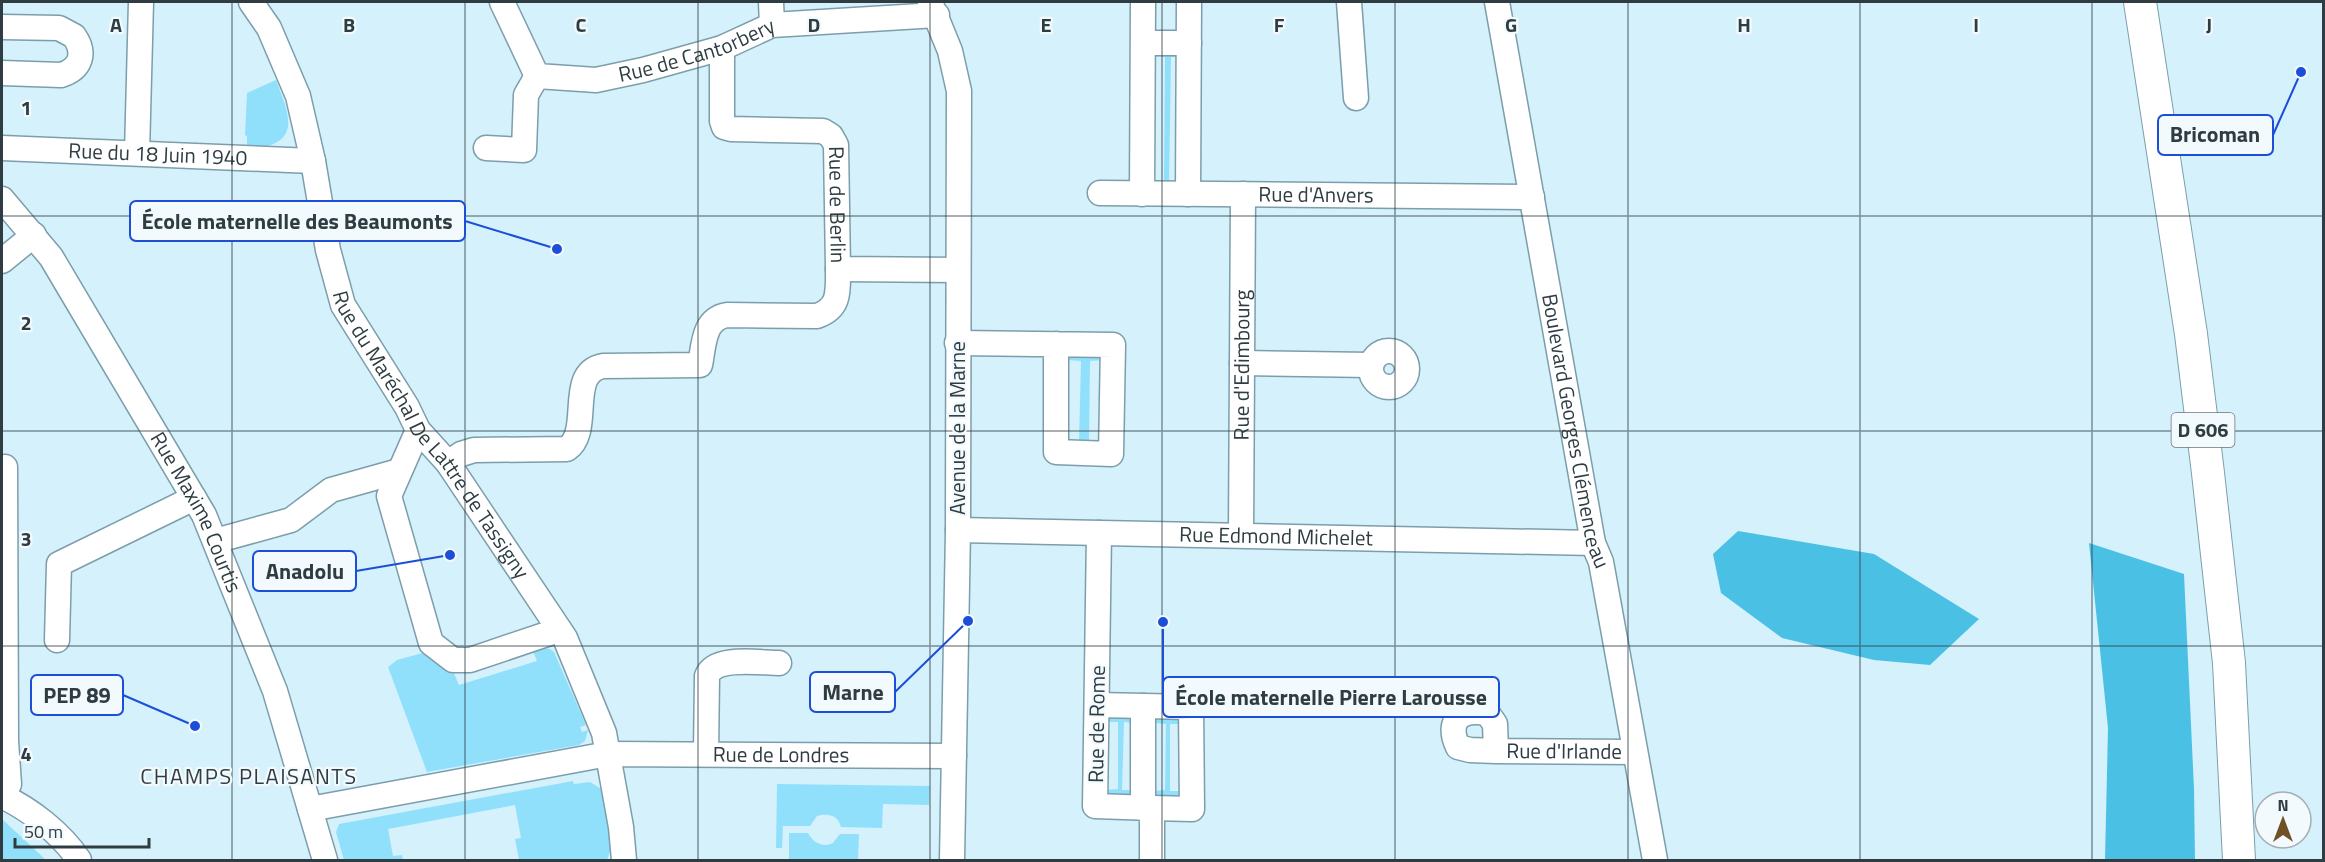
<svg xmlns="http://www.w3.org/2000/svg" width="2325" height="862" font-family="'Titillium Web',sans-serif">
  <style>
    .green { fill: #90e0fc }
    .forest { fill: #4bc0e5 }
    .lines { fill: none; stroke-linecap: round; stroke-linejoin: round }
    .minor-casing { stroke: #7c9eab; stroke-width: 27 }
    .major-casing { stroke: #7c9eab; stroke-width: 34 }
    .minor { stroke: #fff; stroke-width: 24 }
    .major { stroke: #fff; stroke-width: 32 }
    .grid { fill: none; stroke: #2f3d43; stroke-width: 1.5; stroke-opacity: 0.55 }
    .labels { text-anchor: middle; stroke-width: 4.5; stroke-linejoin: round; paint-order: stroke }
    .shield { fill: #f3fafd; stroke: #6a767b; stroke-width: 1.5 }
    .shield-label { font-size: 20px; font-weight: bold; fill: #2f3d43 }
    .street-label { font-size: 21px; fill: #2f3d43; stroke: #f3fafd }
    .neighbourhood-label { font-size: 22px; letter-spacing: 1.5px; fill: #2f3d43; stroke: #f3fafd }
    .grid-label { font-size: 20px; text-anchor: middle; font-weight: bold; fill: #2f3d43; stroke: #f3fafd; stroke-width: 4.5; stroke-linejoin: round; paint-order: stroke }
    .leader { fill: none; stroke: #1d4ed8; stroke-width: 2 }
    .callout-dot { fill: #1d4ed8; stroke: #f3fafd; stroke-width: 2 }
    .callout { fill: #f3fafd; stroke: #1d4ed8; stroke-width: 2 }
    .callout-label { font-size: 22px; text-anchor: middle; font-weight: bold; fill: #2f3d43 }
  </style>
  <rect width="100%" height="100%" fill="#d4f1fc"/>
  <g class="green">
    <polygon points="1180,52 1182,57 1171,57 1169,181 1182,181 1182,185 1150,181 1164,181 1165,57 1152,56 1152,53"/>
    <path d="M 276,80 C 291,119 302,145 247,150 L 247,136 L 245,135 L 247,93 Z"/>
    <polygon points="1103,354 1104,360 1090,361 1089,441 1104,442 1079,442 1081,361 1067,360 1067,356"/>
    <polygon points="543,648 550,649 554,652 586,725 580,727 582,732 588,730 585,741 579,745 427,772 388,667 397,660 430,651 453,671 459,685 537,661 533,651"/>
    <polygon points="1111,716 1133,716 1136,723 1124,722 1122,790 1134,790 1134,795 1107,795 1105,790 1118,789 1118,722 1107,722 1107,718"/>
    <polygon points="1181,717 1183,724 1170,724 1170,791 1181,791 1181,795 1154,796 1152,791 1165,790 1166,724 1153,723 1154,718"/>
    <polygon points="573,781 574,784 590,782 603,790 612,846 607,860 519,860 515,839 521,838 515,805 388,829 393,856 402,855 403,860 344,860 336,832 339,824"/>
    <path d="M 777,784 L 930,786 L 929,805 L 883,804 L 882,828 L 841,827 C 838,815 828,813 817,816 L 810,826 L 783,826 L 782,848 L 776,848 Z"/>
    <polygon points="2,819 46,860 2,860"/>
    <path d="M 789,833 L 808,833 C 813,843 823,848 833,843 L 840,834 L 859,834 L 858,860 L 789,860 Z"/>
  </g>
  <g class="forest">
    <polygon points="1738,531 1874,554 1979,619 1930,665 1874,660 1782,638 1721,593 1713,554"/>
    <polygon points="2089,543 2184,574 2194,789 2195,860 2105,860 2108,728"/>
  </g>
  <g class="lines">
    <defs>
      <g id="minor">
        <path id="s1" d="M 251,2 L 269,28 L 298,96 L 313,161 L 328,250 L 343,305 L 407,407 L 418,430 L 448,463 L 565,638 L 604,733 L 621,827 L 624,860"/>
        <path id="s2" d="M 502,2 L 537,76 L 596,80 L 643,70 L 722,48 L 772,25 L 937,15"/>
        <polyline points="771,2 772,25"/>
        <polyline points="930,2 950,51 959,91 958,530 952,860"/>
        <polyline points="1349,2 1356,98"/>
        <path id="s3" d="M 1497,2 L 1593,543 L 1601,562 L 1655,860"/>
        <path d="M 2,27 L 59,28 L 74,36 C 86,53 81,69 61,75 L 2,73"/>
        <polyline points="1144,43 1189,43"/>
        <path id="s4" d="M 722,48 L 722,121 L 724,127 L 731,129 L 823,131 L 831,136 L 836,145 L 838,269 L 958,270"/>
        <path id="s5" d="M 2,148 L 313,161"/>
        <polyline points="486,148 524,150 526,95 537,76 535,78"/>
        <polyline points="137,153 141,2"/>
        <path id="s6" d="M 1100,193 L 1532,197"/>
        <polyline points="1142,194 1143,2"/>
        <polyline points="1188,194 1189,2"/>
        <path id="s7" d="M 2,199 L 51,257 L 204,515 L 275,691 L 325,860"/>
        <polyline points="2,261 34,235"/>
        <polyline points="957,343 1113,345 1111,454 1056,452 1056,344"/>
        <circle cx="1389" cy="369" r="18"/>
        <polyline points="1242,363 1371,365"/>
        <polyline points="418,430 389,496 431,643 453,660 470,660 559,630"/>
        <path d="M 448,463 L 461,454 L 474,450 L 567,449 C 593,431 566,373 603,366 L 700,365 C 704,345 703,319 727,315 L 817,316 C 840,308 838,292 838,269"/>
        <path id="s8" d="M 958,530 L 1593,543"/>
        <polyline points="1099,533 1095,806 1152,808 1152,860"/>
        <path id="s9" d="M 1241,535 L 1243,194"/>
        <polyline points="215,541 291,520 331,490 399,471"/>
        <polyline points="57,640 59,564 194,498"/>
        <polyline points="1097,705 1191,707 1192,809 1152,808"/>
        <path id="s10" d="M 1496,751 L 1470,750 L 1458,747 C 1445,720 1462,707 1488,714 L 1495,724 L 1496,751 L 1634,752"/>
        <path d="M 706,754 L 707,676 C 715,655 760,663 779,663"/>
        <path d="M 2,796 C 31,810 61,833 79,860"/>
        <polyline points="3,797 9,784 6,741 5,467"/>
        <polyline points="1143,808 1143,706"/>
        <path id="s11" d="M 310,809 L 608,754 L 954,756"/>
      </g>
      <polyline id="major" points="2140,2 2191,334 2208,473 2229,663 2239,860"/>
    </defs>
    <use href="#minor" class="minor-casing"/>
    <use href="#major" class="major-casing"/>
    <use href="#minor" class="minor"/>
    <use href="#major" class="major"/>
  </g>
  <path class="grid" d="M 232,2 L 232,860M 465,2 L 465,860M 698,2 L 698,860M 930,2 L 930,860M 1162,2 L 1162,860M 1395,2 L 1395,860M 1628,2 L 1628,860M 1860,2 L 1860,860M 2092,2 L 2092,860M 2,216 L 2324,216M 2,431 L 2324,431M 2,646 L 2324,646"/>
  <g class="labels">
    <rect class="shield" x="2171.5" y="413" width="63" height="34" rx="4.5"/>
    <g class="shield-label">
      <text x="2203" y="437">D 606</text>
    </g>
    <g class="street-label">
      <text dy="7" stroke="none"><textPath href="#s2" startOffset="246">Rue de Cantorbery</textPath></text>
      <text dy="7" stroke="none"><textPath href="#s5" startOffset="156">Rue du 18 Juin 1940</textPath></text>
      <text dy="7" stroke="none"><textPath href="#s6" startOffset="216">Rue d'Anvers</textPath></text>
      <text dy="7" stroke="none"><textPath href="#s4" startOffset="258">Rue de Berlin</textPath></text>
      <text dy="7" stroke="none"><textPath href="#s9" startOffset="170">Rue d'Edimbourg</textPath></text>
      <text transform="translate(958 428) rotate(-90)" y="7">Avenue de la Marne</text>
      <text dy="7" stroke="none"><textPath href="#s3" startOffset="436">Boulevard Georges Clémenceau</textPath></text>
      <text dy="7" stroke="none"><textPath href="#s1" startOffset="476">Rue du Maréchal De Lattre de Tassigny</textPath></text>
      <text dy="7" stroke="none"><textPath href="#s7" startOffset="370">Rue Maxime Courtis</textPath></text>
      <text dy="7" stroke="none"><textPath href="#s8" startOffset="318">Rue Edmond Michelet</textPath></text>
      <text transform="translate(1097 724) rotate(-89)" y="7">Rue de Rome</text>
      <text dy="7" stroke="none"><textPath href="#s10" startOffset="208">Rue d'Irlande</textPath></text>
      <text dy="7" stroke="none"><textPath href="#s11" startOffset="476">Rue de Londres</textPath></text>
    </g>
    <g class="neighbourhood-label">
      <text x="249" y="784">CHAMPS PLAISANTS</text>
    </g>
  </g>
  <g class="grid-label">
    <text x="116" y="32">A</text>
    <text x="349" y="32">B</text>
    <text x="581" y="32">C</text>
    <text x="814" y="32">D</text>
    <text x="1046" y="32">E</text>
    <text x="1279" y="32">F</text>
    <text x="1511" y="32">G</text>
    <text x="1744" y="32">H</text>
    <text x="1976" y="32">I</text>
    <text x="2209" y="32">J</text>
    <text x="26" y="115">1</text>
    <text x="26" y="330">2</text>
    <text x="26" y="546">3</text>
    <text x="26" y="761">4</text>
  </g>
  <path class="leader" d="M2301 72L2273 135M557 249L465 221M450 555L356 571M968 621L895 692M195 726L123 695M1163 622L1163 697"/>
  <g class="callout-dot">
    <circle cx="2301" cy="72" r="6"/>
    <circle cx="557" cy="249" r="6"/>
    <circle cx="450" cy="555" r="6"/>
    <circle cx="968" cy="621" r="6"/>
    <circle cx="195" cy="726" r="6"/>
    <circle cx="1163" cy="622" r="6"/>
  </g>
  <g class="callout">
    <rect x="2158" y="115" width="115" height="40" rx="6"/>
    <rect x="130" y="201" width="335" height="40" rx="6"/>
    <rect x="253" y="551" width="103" height="40" rx="6"/>
    <rect x="810" y="672" width="85" height="40" rx="6"/>
    <rect x="31" y="675" width="92" height="40" rx="6"/>
    <rect x="1163" y="677" width="336" height="40" rx="6"/>
  </g>
  <g class="callout-label">
    <text x="2215" y="142">Bricoman</text>
    <text x="297" y="229">École maternelle des Beaumonts</text>
    <text x="305" y="579">Anadolu</text>
    <text x="853" y="700">Marne</text>
    <text x="77" y="703">PEP 89</text>
    <text x="1331" y="705">École maternelle Pierre Larousse</text>
  </g>
  <rect width="2325" height="862" fill="none" stroke="#2f3d43" stroke-width="6"/>
  <g transform="translate(2283 820)"><circle r="28" fill="#f3fafd" stroke="#a5aeb3" stroke-width="1.5"/>
  <path d="M0-4.5L10 22L0 15L-10 22Z" fill="#705126"/>
  <text y="-9" font-size="16" font-weight="bold" text-anchor="middle" fill="#2f3d43">N</text>
  </g>
  <path d="M15 838v9h134v-9" fill="none" stroke="#2f3d43" stroke-width="3"/>
  <text x="24" y="838" font-size="18" fill="#2f3d43" stroke="#f3fafd" stroke-width="4.5" paint-order="stroke">50 m</text>
</svg>
